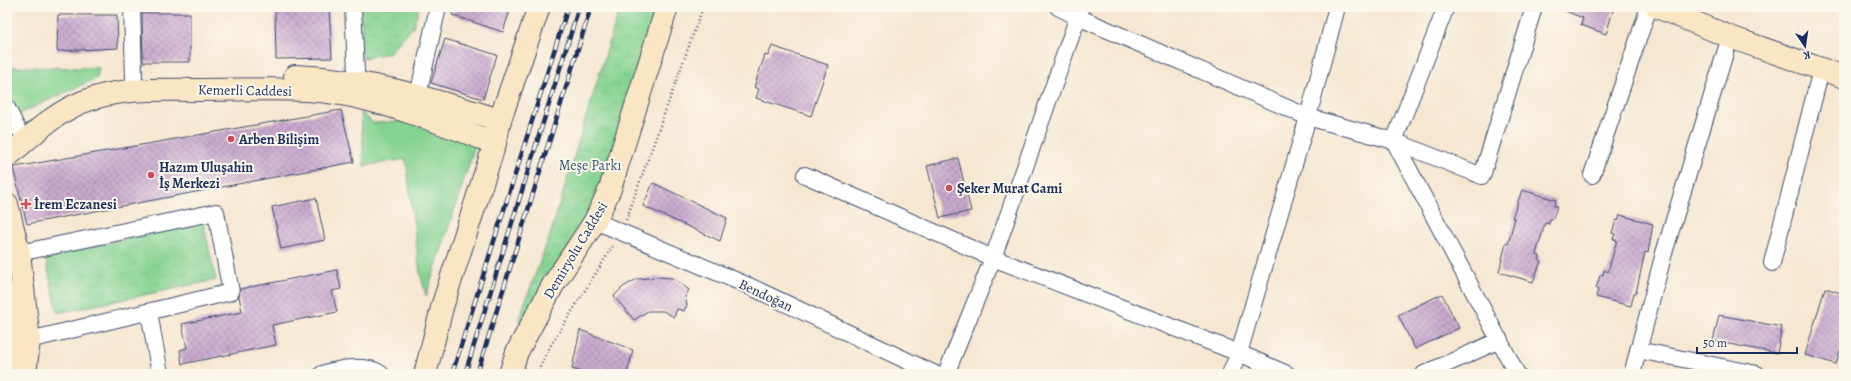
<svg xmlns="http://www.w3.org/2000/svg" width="1851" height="381" font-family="Alegreya,serif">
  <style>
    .grass { fill: #85d392; stroke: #508178 }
    .park { fill: url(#park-crowns); stroke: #508178 }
    .building { fill: url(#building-cross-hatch) }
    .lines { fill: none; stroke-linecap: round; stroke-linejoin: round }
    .street-casing { stroke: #3c4b6f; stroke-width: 18 }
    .secondary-casing { stroke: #3c4b6f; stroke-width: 24 }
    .path { stroke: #3c4b6f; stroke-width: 2.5; stroke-dasharray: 1 3; stroke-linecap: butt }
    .street { stroke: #fff; stroke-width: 16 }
    .secondary { stroke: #fbe6c4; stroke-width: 22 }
    .rail-casing { stroke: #1b2f5e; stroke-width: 4.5 }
    .rail { stroke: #fbf7ec; stroke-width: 3; stroke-dasharray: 9; stroke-linecap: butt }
    .poi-dot { fill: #d1495b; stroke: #fbf7ec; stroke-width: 1.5 }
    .labels { text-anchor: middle; stroke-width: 4; stroke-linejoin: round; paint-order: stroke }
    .street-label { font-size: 14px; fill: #1b2f5e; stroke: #fbf7ec }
    .poi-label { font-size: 14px; font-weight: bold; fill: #1b2f5e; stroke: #fbf7ec; text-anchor: start }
    .park-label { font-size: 14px; fill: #36586b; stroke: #fbf7ec }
  </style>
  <defs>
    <pattern id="park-crowns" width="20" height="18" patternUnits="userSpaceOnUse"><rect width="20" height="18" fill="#85d392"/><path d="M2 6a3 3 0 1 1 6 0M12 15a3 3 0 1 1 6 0" fill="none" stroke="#72b580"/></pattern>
    <pattern id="building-cross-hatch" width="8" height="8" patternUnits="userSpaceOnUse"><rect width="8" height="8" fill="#cbaad0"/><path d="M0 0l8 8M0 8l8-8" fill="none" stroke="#a48bac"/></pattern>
  </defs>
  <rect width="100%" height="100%" fill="#fbf7ec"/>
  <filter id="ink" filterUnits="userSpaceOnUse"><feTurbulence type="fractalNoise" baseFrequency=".025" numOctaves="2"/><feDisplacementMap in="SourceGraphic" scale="8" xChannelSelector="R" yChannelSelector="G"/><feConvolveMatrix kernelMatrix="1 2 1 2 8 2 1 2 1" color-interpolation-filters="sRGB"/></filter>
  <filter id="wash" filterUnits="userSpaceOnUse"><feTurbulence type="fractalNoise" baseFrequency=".012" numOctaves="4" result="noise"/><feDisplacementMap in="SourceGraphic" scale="16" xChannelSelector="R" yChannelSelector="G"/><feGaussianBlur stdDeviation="0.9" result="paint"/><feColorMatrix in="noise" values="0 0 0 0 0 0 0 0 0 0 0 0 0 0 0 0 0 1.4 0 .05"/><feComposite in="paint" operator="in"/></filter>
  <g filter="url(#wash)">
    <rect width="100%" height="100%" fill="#f6e7d0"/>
    <g class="grass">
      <polygon points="7,65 13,67 99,68 97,78 25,111 7,127"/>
      <polygon points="361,112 373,123 403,121 476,143 426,296 419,268 406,159 364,166"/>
    </g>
    <g class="park">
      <polygon points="361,7 419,7 413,27 389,53 362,58"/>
      <polygon points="620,7 656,7 605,180 581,228 520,324 519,318 549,238"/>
      <polygon points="203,222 216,280 58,313 45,257"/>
    </g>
    <g id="blocks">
      <g class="building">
        <polygon points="454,7 511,7 503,32 452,15"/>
        <polygon points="1555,7 1614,7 1606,34 1581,25 1583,18"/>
        <polygon points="329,9 332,58 276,59 275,10"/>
        <polygon points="142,13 190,13 190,62 143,62"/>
        <polygon points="58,15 117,15 118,48 57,51"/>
        <polygon points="445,39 497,55 483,99 431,83"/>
        <polygon points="772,46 828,65 811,116 756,98 759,89 754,87 765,55 768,56"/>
        <polygon points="341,110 354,162 27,224 13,168 15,167"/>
        <polygon points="958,158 971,211 940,218 927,166"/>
        <polygon points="653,183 727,218 720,241 643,206"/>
        <polygon points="1522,190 1556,200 1554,206 1557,206 1553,219 1550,219 1549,224 1545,223 1536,254 1540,256 1539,260 1541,261 1533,282 1499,272 1506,243 1508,244 1515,218 1512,218"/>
        <polygon points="316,198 325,240 281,249 272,207"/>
        <polygon points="1620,215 1653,224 1648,253 1645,252 1636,293 1634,293 1631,306 1596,297 1598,290 1596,289 1600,275 1603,275 1604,270 1608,272 1617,240 1613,239 1615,234 1612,233 1616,220 1618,221"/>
        <polygon points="337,270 341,289 332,291 337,312 272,325 276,345 182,364 180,350 187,348 182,324 242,312 239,296 240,289"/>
        <polygon points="657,277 673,278 689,290 685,297 687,305 684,311 677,309 674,317 663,311 648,311 634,320 614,296 623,287 637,279"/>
        <polygon points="1825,288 1844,294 1844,338 1836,364 1805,355"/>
        <polygon points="1442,294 1459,328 1415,349 1398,315"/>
        <polygon points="1719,315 1782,327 1777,353 1713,341"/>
        <polygon points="580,330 633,350 627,374 588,374 572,369"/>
      </g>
    </g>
  </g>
  <g filter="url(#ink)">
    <use href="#blocks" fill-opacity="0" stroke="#3c4b6f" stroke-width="1"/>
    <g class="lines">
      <defs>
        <g id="street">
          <polyline points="132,7 134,80"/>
          <polyline points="353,7 357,93"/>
          <polyline points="1058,7 1078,17 1308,117 1394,141 1482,176 1534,7"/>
          <polyline points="1446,7 1394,141 1517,374"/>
          <polyline points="418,95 438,7"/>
          <polyline points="7,108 17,128"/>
          <polyline points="805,175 993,258 1239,353 1287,374"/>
          <polyline points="1592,175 1649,7"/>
          <polyline points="595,221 749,286 935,374"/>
          <polyline points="19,253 216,212 231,292 29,340"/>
          <polyline points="1772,263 1821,70"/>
          <polyline points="149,312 160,374"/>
          <polyline points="1638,350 1757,374"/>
          <path d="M 322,374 C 337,369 367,363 381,374"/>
          <polyline points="946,374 993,258 1081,8"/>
          <polyline points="1230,374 1239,353 1308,117 1337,7"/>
          <polyline points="1424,374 1500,340"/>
          <polyline points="1632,374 1664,253 1730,37"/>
        </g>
        <g id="secondary">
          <polyline points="1657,7 1730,37 1844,77"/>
          <path d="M 295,76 C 369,79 430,99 500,120"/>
          <path d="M 7,157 C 32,135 58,109 91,99 C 127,87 164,90 201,90 C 251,90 303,86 352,96 C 401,107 448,126 495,143"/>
          <polyline points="7,204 19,253 29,340 25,374"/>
          <polyline points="7,365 11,325 8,293"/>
          <polyline points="425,374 443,304 495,143 500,120 539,7"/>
          <polyline points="510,374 517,352 553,285 595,221 610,189 667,7"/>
        </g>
      </defs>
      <use href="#street" class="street-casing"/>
      <use href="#secondary" class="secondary-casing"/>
      <g class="path">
        <polyline points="626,220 703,7"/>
        <polyline points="536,374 551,345 614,244"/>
      </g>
      <use href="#street" class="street"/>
      <use href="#secondary" class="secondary"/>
      <defs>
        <g id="rail">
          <polyline points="452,374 568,7"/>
          <polyline points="465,374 579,7"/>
          <polyline points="477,374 591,7"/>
        </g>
      </defs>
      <use href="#rail" class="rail-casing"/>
      <use href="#rail" class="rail"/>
    </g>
  </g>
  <g class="poi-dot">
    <circle cx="231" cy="139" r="4"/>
    <circle cx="151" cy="175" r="4"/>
    <circle cx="949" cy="188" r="4"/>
    <path d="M24 198h4v4h4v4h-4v4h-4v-4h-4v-4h4z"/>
  </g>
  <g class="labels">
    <g class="street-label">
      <text transform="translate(245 90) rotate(1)" y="5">Kemerli Caddesi</text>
      <text transform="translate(575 250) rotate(-59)" y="5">Demiryolu Caddesi</text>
      <text transform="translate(766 295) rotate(25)" y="5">Bendoğan</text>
    </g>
    <g class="poi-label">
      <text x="239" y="144">Arben Bilişim</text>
      <text x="159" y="172">Hazım Uluşahin<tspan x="159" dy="16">İş Merkezi</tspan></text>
      <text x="957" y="193">Şeker Murat Cami</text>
      <text x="34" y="209">İrem Eczanesi</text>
    </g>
    <g class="park-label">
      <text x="590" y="170">Meşe Parkı</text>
    </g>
  </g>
  <rect width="1851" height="381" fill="none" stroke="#fbf7ec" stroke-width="24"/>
  <g transform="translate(1805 46) rotate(167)" stroke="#fbf7ec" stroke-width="3" paint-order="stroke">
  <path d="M0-3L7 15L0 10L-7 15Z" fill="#1b2f5e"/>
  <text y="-6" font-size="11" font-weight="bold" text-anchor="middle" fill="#1b2f5e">K</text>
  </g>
  <path d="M1697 347v6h100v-6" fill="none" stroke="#1b2f5e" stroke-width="2"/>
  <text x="1703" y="347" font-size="12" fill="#1b2f5e" stroke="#fbf7ec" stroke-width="3" paint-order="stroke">50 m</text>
</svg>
